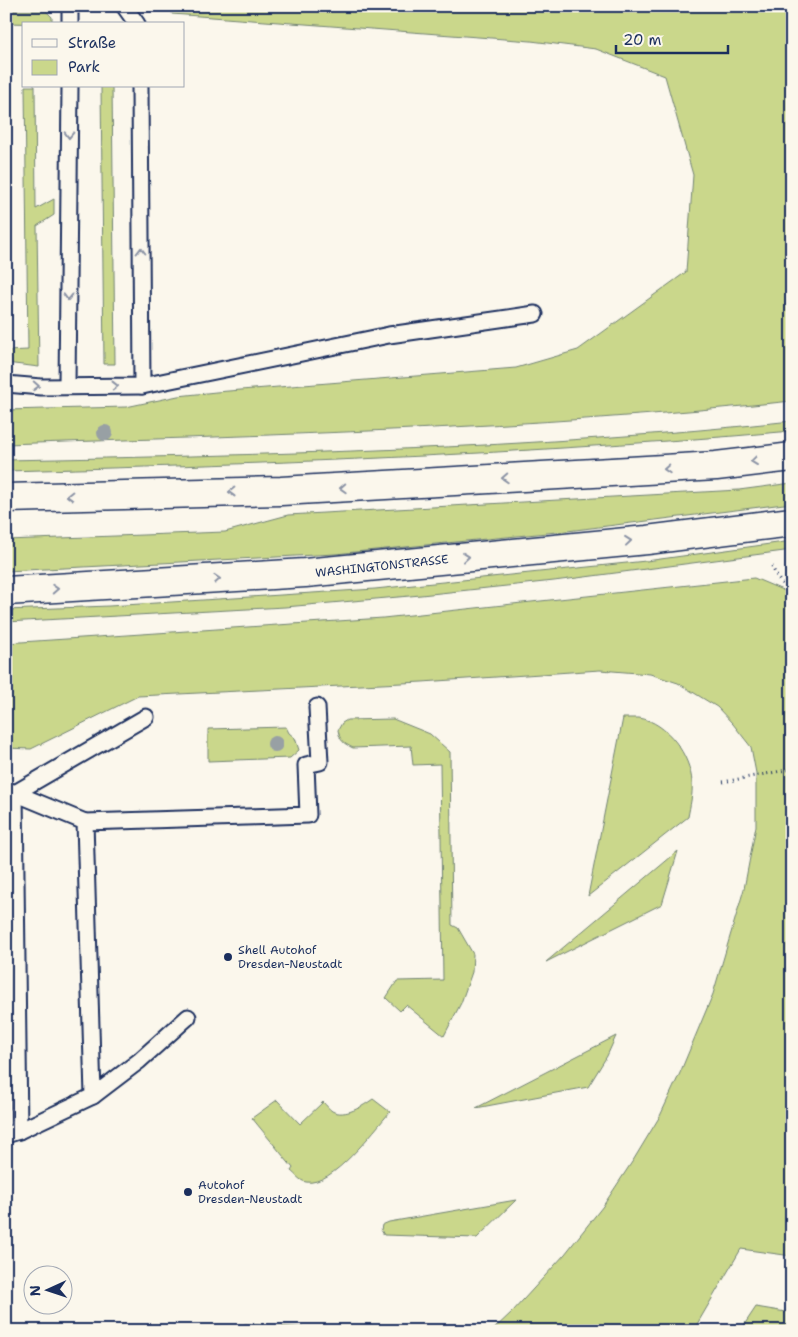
<svg xmlns="http://www.w3.org/2000/svg" width="798" height="1337" font-family="'Shantell Sans',sans-serif">
  <style>
    .green { fill: #cad78b; stroke: #728374 }
    .lines { fill: none; stroke-linecap: round; stroke-linejoin: round }
    .lane-casing { stroke: #1b2f5e; stroke-width: 19 }
    .secondary-casing { stroke: #1b2f5e; stroke-width: 31 }
    .path { stroke: #1b2f5e; stroke-width: 3; stroke-dasharray: 1 4; stroke-linecap: butt }
    .lane { stroke: #fbf7ec; stroke-width: 15 }
    .secondary { stroke: #fbf7ec; stroke-width: 28 }
    .tree { fill: #98a0a4 }
    .oneway { stroke: #8b93a5 }
    .poi-dot { fill: #1b2f5e; stroke: #fbf7ec; stroke-width: 2 }
    .labels { text-anchor: middle; stroke-width: 4.5; stroke-linejoin: round; paint-order: stroke }
    .street-label { font-size: 12px; fill: #1b2f5e; stroke: #fbf7ec }
    .poi-label { font-size: 12px; fill: #1b2f5e; stroke: #fbf7ec; text-anchor: start }
  </style>
  <rect width="100%" height="100%" fill="#fbf7ec"/>
  <filter id="ink" filterUnits="userSpaceOnUse"><feTurbulence type="fractalNoise" baseFrequency=".02" numOctaves="2"/><feDisplacementMap in="SourceGraphic" scale="10" xChannelSelector="R" yChannelSelector="G"/><feConvolveMatrix kernelMatrix="1 2 1 2 8 2 1 2 1" color-interpolation-filters="sRGB"/></filter>
  <g filter="url(#ink)">
    <g class="green">
      <path d="M 172,6 L 792,6 L 792,401 C 531,429 268,435 6,444 L 6,410 L 126,407 L 178,396 L 216,392 L 516,368 L 578,350 L 686,272 L 693,175 L 665,76 L 596,49 L 531,41 L 172,14 Z"/>
      <polygon points="6,10 45,10 52,17 52,24 6,23"/>
      <polygon points="25,86 35,86 36,209 54,199 54,215 37,226 39,367 6,363 6,351 28,350"/>
      <polygon points="101,86 112,86 115,364 104,364"/>
      <path d="M 792,421 L 792,431 C 716,438 640,443 563,448 C 378,460 192,466 6,471 L 6,460 C 268,455 531,449 792,421 Z"/>
      <polygon points="792,483 792,503 567,531 335,554 6,571 6,540 225,532 288,515 739,490"/>
      <polygon points="792,541 792,550 554,581 421,595 285,607 6,622 6,610 109,606 375,589 646,561"/>
      <polygon points="754,578 792,594 792,1256 741,1249 693,1331 492,1331 513,1311 565,1254 603,1206 634,1159 660,1116 680,1073 713,994 744,889 756,826 756,773 751,747 733,724 717,707 678,683 650,674 600,670 422,682 138,696 31,749 6,748 6,643 383,618"/>
      <path d="M 623,718 C 628,718 634,718 639,718 C 667,722 691,756 692,783 C 693,794 690,806 688,817 L 588,896 Z"/>
      <path d="M 393,719 L 430,734 L 450,752 L 452,925 L 458,928 L 473,954 L 472,972 L 461,1003 L 444,1036 L 406,1005 L 400,1011 L 386,998 L 397,981 L 443,980 L 440,764 L 413,765 L 411,746 L 353,748 C 343,743 340,741 338,730 L 342,723 L 347,720 Z"/>
      <polygon points="286,727 289,733 295,738 299,750 290,758 208,761 208,729"/>
      <polygon points="678,851 662,904 546,962"/>
      <polygon points="616,1036 607,1056 588,1087 476,1108"/>
      <path d="M 373,1099 L 390,1112 C 374,1130 332,1187 306,1182 C 300,1181 296,1175 291,1171 L 293,1168 L 252,1118 L 277,1100 L 300,1124 L 323,1102 C 326,1105 329,1109 332,1111 C 345,1118 363,1106 373,1099 Z"/>
      <polygon points="516,1200 477,1238 384,1235 381,1230 382,1225 389,1222"/>
      <polygon points="756,1307 792,1313 792,1331 740,1331"/>
      <polygon points="245,1324 355,1331 240,1331 239,1327"/>
    </g>
    <g class="lines">
      <defs>
        <g id="lane">
          <polyline points="124,6 137,24"/>
          <polyline points="70,24 70,6"/>
          <polyline points="6,384 41,387 142,386 140,86"/>
          <polyline points="67,386 70,86"/>
          <polyline points="142,386 389,335 535,314"/>
          <polyline points="85,822 308,815 306,765 320,762 317,707"/>
          <polyline points="93,1096 139,1061 188,1017"/>
          <polyline points="19,1131 15,793 146,717"/>
          <polyline points="6,1135 19,1131 93,1096 85,822 10,791"/>
        </g>
        <g id="secondary">
          <polyline points="6,498 281,491 716,466 792,457"/>
          <polyline points="6,591 305,573 647,540 792,522"/>
        </g>
      </defs>
      <use href="#lane" class="lane-casing"/>
      <use href="#secondary" class="secondary-casing"/>
      <g class="path">
        <path d="M 772,566 C 776,576 781,586 792,588"/>
        <polyline points="723,782 792,769"/>
      </g>
      <use href="#lane" class="lane"/>
      <use href="#secondary" class="secondary"/>
    </g>
    <g class="tree">
      <circle cx="105" cy="433" r="8"/>
      <circle cx="275" cy="744" r="8"/>
    </g>
    <defs><path id="oneway-chevron" d="M-2-3.5L2.5 0L-2 3.5" fill="none" stroke-width="1.6" stroke-linecap="round" stroke-linejoin="round" transform="scale(1.25)"/></defs>
    <g class="oneway">
      <use href="#oneway-chevron" transform="translate(69 135) rotate(91)"/>
      <use href="#oneway-chevron" transform="translate(141 251) rotate(-90)"/>
      <use href="#oneway-chevron" transform="translate(68 297) rotate(91)"/>
      <use href="#oneway-chevron" transform="translate(36 386) rotate(3)"/>
      <use href="#oneway-chevron" transform="translate(115 386)"/>
      <use href="#oneway-chevron" transform="translate(754 461) rotate(173)"/>
      <use href="#oneway-chevron" transform="translate(667 469) rotate(177)"/>
      <use href="#oneway-chevron" transform="translate(505 478) rotate(177)"/>
      <use href="#oneway-chevron" transform="translate(343 488) rotate(177)"/>
      <use href="#oneway-chevron" transform="translate(232 492) rotate(179)"/>
      <use href="#oneway-chevron" transform="translate(70 496) rotate(179)"/>
      <use href="#oneway-chevron" transform="translate(628 541) rotate(-6)"/>
      <use href="#oneway-chevron" transform="translate(466 557) rotate(-6)"/>
      <use href="#oneway-chevron" transform="translate(217 579) rotate(-4)"/>
      <use href="#oneway-chevron" transform="translate(55 589) rotate(-3)"/>
    </g>
  </g>
  <g class="poi-dot">
    <circle cx="228" cy="957" r="5"/>
    <circle cx="188" cy="1192" r="5"/>
  </g>
  <g class="labels">
    <g class="street-label">
      <text transform="translate(382 566) rotate(-6)" y="4">WASHINGTONSTRASSE</text>
    </g>
    <g class="poi-label">
      <text x="238" y="954">Shell Autohof<tspan x="238" dy="14">Dresden-Neustadt</tspan></text>
      <text x="198" y="1189">Autohof<tspan x="198" dy="14">Dresden-Neustadt</tspan></text>
    </g>
  </g>
  <rect width="798" height="1337" fill="none" stroke="#fbf7ec" stroke-width="25"/>
  <rect x="12" y="12" width="773" height="1312" fill="none" stroke="#1b2f5e" stroke-width="2" filter="url(#ink)"/>
  <rect x="22" y="22" width="162" height="65" fill="#fbf7ec" stroke="#a1a7b3"/>
  <rect x="32" y="39" width="25" height="8" fill="#fbf7ec" stroke="#a1a7b3"/>
  <text x="68" y="48" font-size="15" fill="#1b2f5e">Straße</text>
  <rect x="32" y="60" width="25" height="15" fill="#cad78b" stroke="#a1a7b3"/>
  <text x="68" y="72" font-size="15" fill="#1b2f5e">Park</text>
  <g transform="translate(48 1290) rotate(267)"><circle r="24" fill="#fbf7ec" stroke="#a1a7b3"/>
  <path d="M0-4L9 19L0 12L-9 19Z" fill="#1b2f5e"/>
  <text y="-8" font-size="14" font-weight="bold" text-anchor="middle" fill="#1b2f5e">N</text>
  </g>
  <path d="M616 45v8h112v-8" fill="none" stroke="#1b2f5e" stroke-width="2.5"/>
  <text x="623" y="45" font-size="15" fill="#1b2f5e" stroke="#fbf7ec" stroke-width="4" paint-order="stroke">20 m</text>
</svg>
